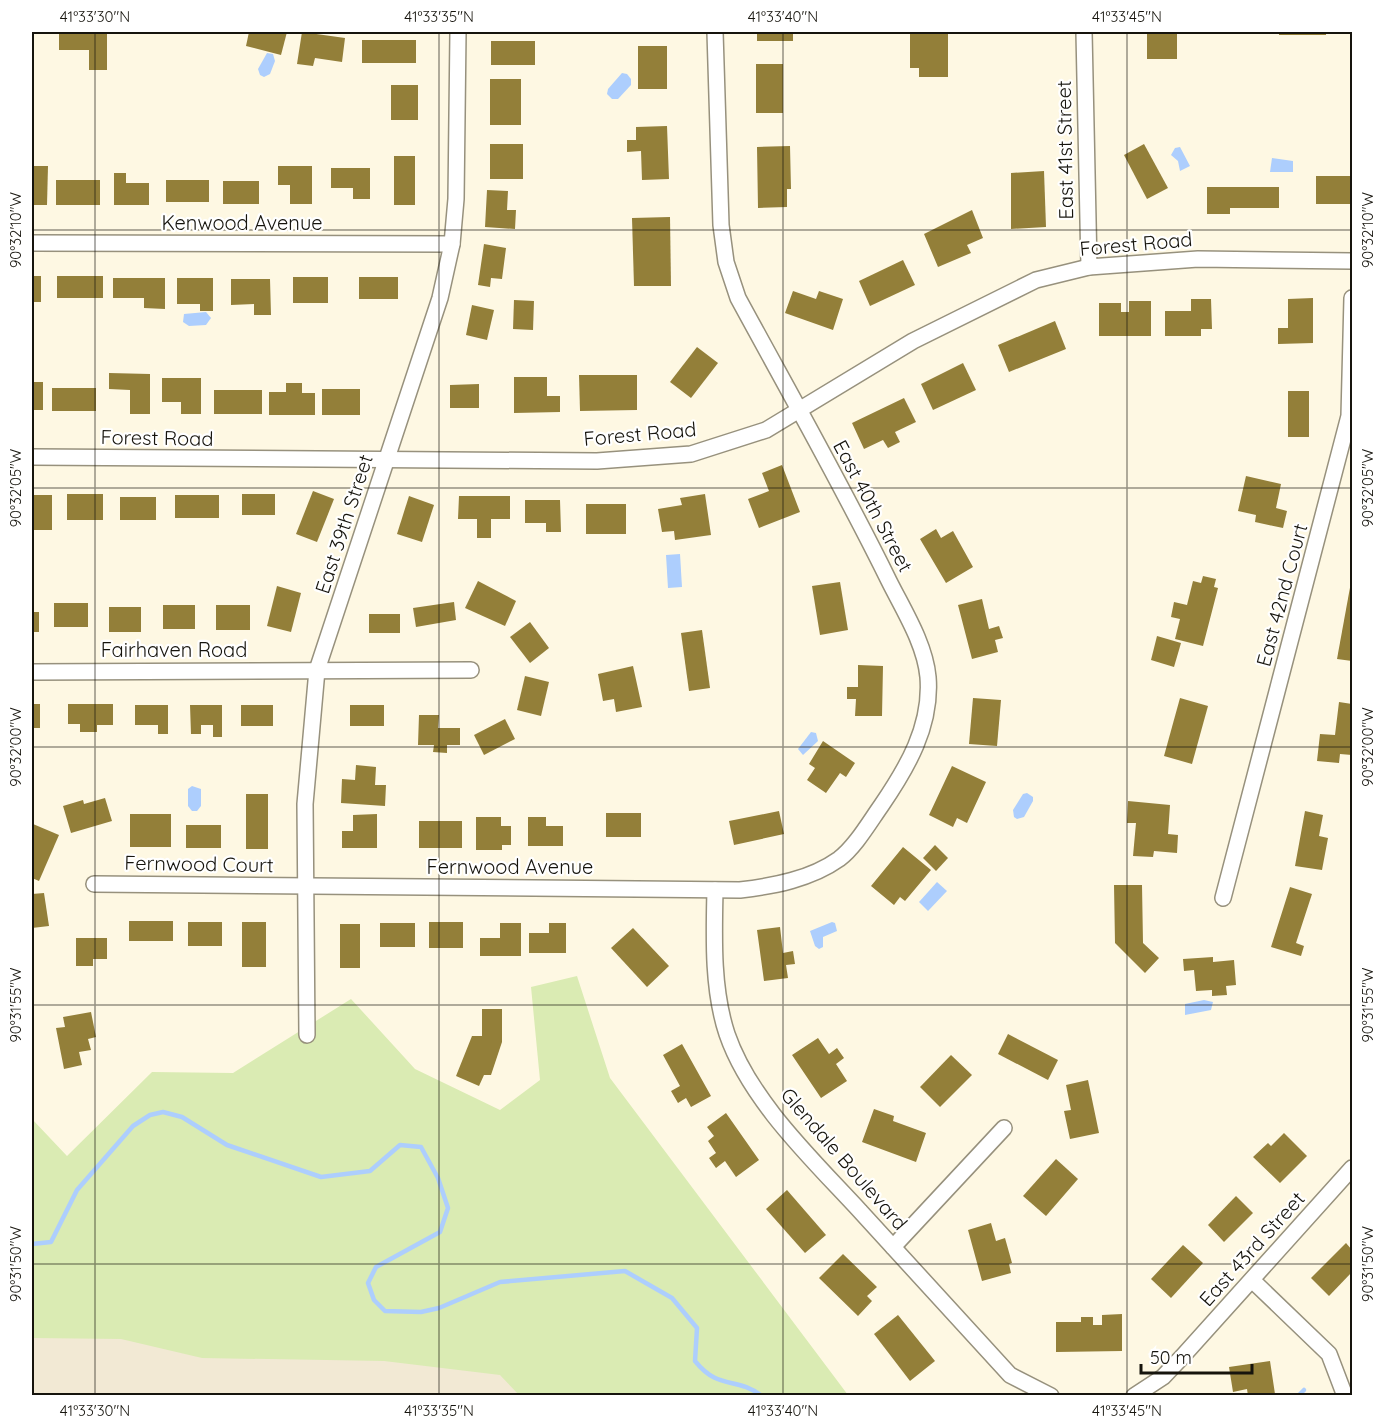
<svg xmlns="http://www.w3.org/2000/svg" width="1384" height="1427" font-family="Quicksand,sans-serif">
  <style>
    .commercial { fill: #f2e9d4 }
    .green { fill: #daebb3 }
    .water { fill: #adcefd }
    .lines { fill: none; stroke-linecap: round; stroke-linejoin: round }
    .stream { stroke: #adcefd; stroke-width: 4.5 }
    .building { fill: #937f39 }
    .street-casing { stroke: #97917d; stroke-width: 18 }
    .street { stroke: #fff; stroke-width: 15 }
    .ticks { fill: none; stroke: #16140d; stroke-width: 1.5; stroke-opacity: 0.45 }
    .labels { text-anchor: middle; stroke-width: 4.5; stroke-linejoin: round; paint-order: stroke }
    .street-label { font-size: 20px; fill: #16140d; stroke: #fff }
    .neatline { fill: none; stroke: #16140d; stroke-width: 2 }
    .ticks-label { font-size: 15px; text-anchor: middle; fill: #16140d }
  </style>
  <rect width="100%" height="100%" fill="#fef8e3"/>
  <polygon class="commercial" points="32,1300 500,1306 555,1395 32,1396"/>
  <polygon class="green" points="577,976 610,1078 848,1395 519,1395 500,1375 384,1361 202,1358 121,1339 32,1338 32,1119 67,1156 152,1072 233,1073 351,999 415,1069 500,1110 540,1080 531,987"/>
  <g class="water">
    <polygon points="267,53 273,54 275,61 270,74 264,77 260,75 258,69"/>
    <polygon points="622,73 627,74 631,79 631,85 618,99 612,99 607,94 608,89"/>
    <polygon points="1180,147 1190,166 1180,171 1178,161 1171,155 1175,148"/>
    <polygon points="1272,158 1293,161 1293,172 1270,172"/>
    <polygon points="206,312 211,318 206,325 189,326 183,322 184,314"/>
    <polygon points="680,554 682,587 668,588 666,555"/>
    <polygon points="811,732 816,733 818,741 803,755 798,749"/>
    <polygon points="192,786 201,789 201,806 197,811 192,811 188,806 188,789"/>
    <polygon points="1027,793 1033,797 1033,801 1024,817 1017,819 1014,817 1013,810 1023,794"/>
    <polygon points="937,882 947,891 928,911 919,902"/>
    <polygon points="832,922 835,923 837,931 823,937 823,947 819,949 815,946 810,931"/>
    <polygon points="1204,1000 1213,1002 1211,1010 1185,1015 1185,1004"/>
  </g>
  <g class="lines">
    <g class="stream">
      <path d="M 32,1244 L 51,1242 L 77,1190 L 133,1126 L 150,1115 L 163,1112 L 182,1117 L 227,1145 L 321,1177 L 370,1171 L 400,1145 L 421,1147 L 438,1178 L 448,1208 L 440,1232 L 376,1267 L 368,1283 L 374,1300 L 385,1311 L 421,1312 L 439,1308 L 500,1282 L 625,1271 L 672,1298 L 697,1328 L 695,1361 C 719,1391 736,1376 762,1396"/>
      <polyline points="1298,1396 1304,1390"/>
    </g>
  </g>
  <g class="building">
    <polygon points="59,32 107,32 107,70 89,70 89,50 59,50"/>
    <polygon points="249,32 287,32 281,55 246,46"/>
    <polygon points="302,32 345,38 342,62 315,58 313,66 297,64"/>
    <rect x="757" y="32" width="36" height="9"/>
    <polygon points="910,32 948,32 948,77 919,77 919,68 910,68"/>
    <rect x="1147" y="32" width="30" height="27"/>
    <rect x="1279" y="32" width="47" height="3"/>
    <rect x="362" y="40" width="54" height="23"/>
    <rect x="491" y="41" width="44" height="24"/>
    <rect x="638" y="46" width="29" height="43"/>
    <rect x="756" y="64" width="27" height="49"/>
    <rect x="490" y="79" width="31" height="46"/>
    <rect x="391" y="85" width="27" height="35"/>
    <polygon points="667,126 669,179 642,180 641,151 627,152 627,140 636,140 636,127"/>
    <rect x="490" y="144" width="33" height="35"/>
    <polygon points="1144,144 1168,188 1147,199 1124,155"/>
    <polygon points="790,146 791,189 787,189 787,207 758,208 757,147"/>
    <rect x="394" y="156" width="21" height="49"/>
    <polygon points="32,166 48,166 47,205 32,205"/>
    <polygon points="278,166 312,166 312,204 290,204 290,185 278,185"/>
    <polygon points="331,168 370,168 370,199 353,199 353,188 331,188"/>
    <polygon points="1044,171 1046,227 1011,229 1011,173"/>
    <polygon points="114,173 126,173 126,183 149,183 149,205 114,205"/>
    <rect x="1316" y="176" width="36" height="28"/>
    <rect x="56" y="180" width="44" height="25"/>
    <rect x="166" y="180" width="43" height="22"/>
    <rect x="223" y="181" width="36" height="23"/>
    <polygon points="1207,187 1279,187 1279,208 1230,208 1230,214 1207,214"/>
    <polygon points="487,190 508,191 507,210 516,210 515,229 485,227"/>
    <polygon points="972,210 983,238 967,245 971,253 938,267 924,234"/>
    <polygon points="670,217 671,286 634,286 632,218"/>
    <polygon points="484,244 506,248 502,279 491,278 490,287 478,285"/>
    <polygon points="903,260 915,285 870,306 859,281"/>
    <rect x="32" y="276" width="9" height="26"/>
    <rect x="57" y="276" width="46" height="22"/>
    <rect x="293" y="277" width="35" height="26"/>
    <rect x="359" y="277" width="39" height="22"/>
    <polygon points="113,278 165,278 165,309 144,308 144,298 113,298"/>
    <polygon points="177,278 213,278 213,311 200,311 200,304 177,304"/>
    <polygon points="231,279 270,279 271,315 254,315 254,304 231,305"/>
    <polygon points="793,291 816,299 819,291 843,299 833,330 785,313"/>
    <polygon points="1313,298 1313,343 1278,344 1278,328 1288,328 1288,299"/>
    <polygon points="1191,299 1211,299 1212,329 1201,329 1201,336 1165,336 1165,311 1191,311"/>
    <polygon points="514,300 534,301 533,330 513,329"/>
    <polygon points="1129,301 1151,301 1151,336 1099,336 1099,303 1121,303 1121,312 1129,312"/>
    <polygon points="472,305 494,310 487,340 466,335"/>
    <polygon points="1055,321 1066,349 1009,372 998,345"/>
    <polygon points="697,347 718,363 691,398 670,382"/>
    <polygon points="963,363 976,390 933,410 921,384"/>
    <polygon points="109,373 150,374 150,414 130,414 130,390 109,389"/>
    <polygon points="579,375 637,375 637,410 580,411"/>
    <polygon points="514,377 547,377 547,396 560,396 560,412 514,413"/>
    <polygon points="162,378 201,378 201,414 181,414 181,402 162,402"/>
    <rect x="32" y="382" width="11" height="28"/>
    <polygon points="286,383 302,383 302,393 315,393 315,415 269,415 269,392 286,392"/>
    <polygon points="479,384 479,408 450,408 450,385"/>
    <rect x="52" y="388" width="44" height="23"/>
    <rect x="322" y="389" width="38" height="26"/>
    <rect x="214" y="390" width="48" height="24"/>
    <rect x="1288" y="391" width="21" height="46"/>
    <polygon points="904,398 916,422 895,432 900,442 888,448 883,440 864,449 852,423"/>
    <polygon points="782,465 800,512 759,528 748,499 769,491 762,473"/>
    <polygon points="1246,476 1281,484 1276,508 1287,511 1283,528 1255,522 1256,515 1238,511"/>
    <polygon points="313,491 334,499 317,542 296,534"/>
    <rect x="67" y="494" width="36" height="26"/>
    <rect x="242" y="494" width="33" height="21"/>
    <polygon points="705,494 711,535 675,540 674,531 662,532 658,509 682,505 680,498"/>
    <rect x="32" y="495" width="20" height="35"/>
    <rect x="175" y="495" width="44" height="23"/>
    <polygon points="409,496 434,505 422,542 397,534"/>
    <polygon points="459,496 510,496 510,519 491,519 491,538 477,538 477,519 458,519"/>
    <rect x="120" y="497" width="36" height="23"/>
    <polygon points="525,500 560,500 561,532 546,532 546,523 525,523"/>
    <rect x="586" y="504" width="40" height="30"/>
    <polygon points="936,529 941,538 953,531 973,567 946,583 920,539"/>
    <polygon points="1203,576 1216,579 1214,587 1218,588 1203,646 1175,639 1180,619 1171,617 1174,602 1187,605 1193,581 1201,583"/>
    <polygon points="478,581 516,601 505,626 465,608"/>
    <polygon points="840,582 848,630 820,635 812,586"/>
    <polygon points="1351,582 1352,582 1352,661 1337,659"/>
    <polygon points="277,586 301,593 291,632 267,626"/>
    <polygon points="982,599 989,629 999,626 1003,638 995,640 998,652 972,659 958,605"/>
    <polygon points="454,602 456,620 416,627 413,608"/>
    <rect x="54" y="603" width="34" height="24"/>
    <rect x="163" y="605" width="32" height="24"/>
    <rect x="216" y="605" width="34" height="25"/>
    <rect x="109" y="607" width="32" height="25"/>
    <rect x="32" y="612" width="7" height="20"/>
    <rect x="369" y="614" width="31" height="19"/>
    <polygon points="530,622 549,648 530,663 510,637"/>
    <polygon points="702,630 710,688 689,691 681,633"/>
    <polygon points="1157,636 1181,643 1174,667 1151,660"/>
    <polygon points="858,665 883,666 882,716 855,716 856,699 847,699 847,687 858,687"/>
    <polygon points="633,666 642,707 616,712 614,699 603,701 598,674"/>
    <polygon points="525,676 549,682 541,716 517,710"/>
    <polygon points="973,698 1001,700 997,746 969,744"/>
    <polygon points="1180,698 1208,706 1192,764 1164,756"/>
    <polygon points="1339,702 1352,704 1352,755 1340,754 1339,763 1317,761 1320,734 1335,735"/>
    <rect x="32" y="704" width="8" height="24"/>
    <polygon points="68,704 113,704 113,725 97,725 97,732 80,732 80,724 68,724"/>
    <polygon points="135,705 168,705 168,734 158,734 158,725 135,725"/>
    <polygon points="190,705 222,705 222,737 213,737 213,725 201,725 201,734 191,734"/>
    <rect x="241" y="705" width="32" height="21"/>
    <rect x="350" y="705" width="34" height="21"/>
    <polygon points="419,715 439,715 438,728 460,728 460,745 447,745 447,753 433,752 434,745 418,745"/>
    <polygon points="505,719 515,739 484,755 474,735"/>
    <polygon points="823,741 855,763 846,777 840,773 826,793 807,780 815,768 809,764"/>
    <polygon points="356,765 376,767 375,785 386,785 385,806 341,803 342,779 355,780"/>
    <polygon points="952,766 986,782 967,823 957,818 953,827 929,815"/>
    <rect x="246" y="794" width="22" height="55"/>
    <polygon points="105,798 112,821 71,833 63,806 83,800 84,804"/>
    <polygon points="1128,801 1170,805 1168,834 1178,835 1177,853 1154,851 1153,857 1133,856 1136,823 1127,823"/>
    <polygon points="779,811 784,834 734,845 729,821"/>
    <polygon points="1305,811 1323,815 1319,836 1328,838 1322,870 1295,866"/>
    <rect x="606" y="813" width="35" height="24"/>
    <rect x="130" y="814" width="41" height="33"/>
    <polygon points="377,814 377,848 342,848 342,831 353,831 353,815"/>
    <polygon points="476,817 501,817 501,826 511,826 511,845 502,845 502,850 476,850"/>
    <polygon points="528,817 546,817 546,826 563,826 563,846 528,846"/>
    <rect x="419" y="821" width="43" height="27"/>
    <polygon points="33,824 59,835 39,881 32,878"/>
    <rect x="186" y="825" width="35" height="23"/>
    <polygon points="935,845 948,858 936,871 923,858"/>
    <polygon points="903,847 931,870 905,901 900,897 894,905 871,886"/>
    <polygon points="1114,885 1142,885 1143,943 1159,958 1145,973 1115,943"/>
    <polygon points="1290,887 1312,894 1296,943 1304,946 1301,956 1271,947"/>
    <polygon points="44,893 49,926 32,928 32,894"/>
    <rect x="129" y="921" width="44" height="20"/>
    <rect x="188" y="922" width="34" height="24"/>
    <rect x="242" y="922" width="24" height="45"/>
    <rect x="429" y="922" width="34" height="26"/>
    <rect x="380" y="923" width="35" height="24"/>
    <polygon points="500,923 521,923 521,956 480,956 480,938 500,938"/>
    <polygon points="549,923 566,923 566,953 529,953 529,933 549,933"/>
    <rect x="340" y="924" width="20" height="44"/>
    <polygon points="780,927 783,953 793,951 795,964 786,965 788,978 764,981 757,930"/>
    <polygon points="633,928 669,966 647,987 611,948"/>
    <polygon points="76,938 107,938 107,959 93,959 93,966 76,966"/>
    <polygon points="1213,957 1213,962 1234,960 1236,985 1226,986 1227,995 1212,996 1212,990 1196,991 1194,970 1184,971 1183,959"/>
    <polygon points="482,1009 502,1009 502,1042 491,1075 484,1075 479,1086 456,1076 472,1036 482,1036"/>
    <polygon points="91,1012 96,1037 88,1039 91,1050 79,1052 82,1065 64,1069 56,1028 65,1027 63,1017"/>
    <polygon points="1008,1034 1058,1060 1048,1080 998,1054"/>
    <polygon points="818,1038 829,1054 837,1048 844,1058 836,1064 847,1081 821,1098 792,1055"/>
    <polygon points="682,1044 711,1096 691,1107 686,1098 678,1103 671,1091 680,1086 663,1055"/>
    <polygon points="951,1055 972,1075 940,1107 920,1087"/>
    <polygon points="1088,1080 1099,1133 1070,1139 1064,1111 1071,1110 1066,1085"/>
    <polygon points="874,1109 894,1116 893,1121 926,1133 916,1162 862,1142"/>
    <polygon points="726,1113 759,1160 736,1177 725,1161 716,1168 709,1158 716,1153 708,1141 714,1136 707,1127"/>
    <polygon points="1284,1133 1307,1156 1280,1183 1253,1157 1268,1143 1271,1146"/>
    <polygon points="1056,1159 1078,1179 1046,1216 1023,1196"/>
    <polygon points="787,1190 826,1235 805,1253 766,1209"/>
    <polygon points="1236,1196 1253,1213 1224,1242 1208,1225"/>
    <polygon points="991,1223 996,1241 1005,1238 1012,1263 1009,1264 1011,1273 982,1281 968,1230"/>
    <polygon points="1346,1243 1352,1250 1352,1272 1329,1296 1311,1278"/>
    <polygon points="1183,1245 1203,1263 1171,1298 1151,1279"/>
    <polygon points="843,1254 877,1287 867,1296 872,1301 858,1316 819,1278"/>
    <polygon points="1122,1314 1122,1351 1056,1352 1056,1322 1081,1322 1081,1317 1093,1317 1093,1325 1102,1325 1102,1315"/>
    <polygon points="898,1315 935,1361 910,1381 874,1334"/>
    <polygon points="1270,1361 1275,1394 1248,1396 1247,1389 1233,1392 1229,1367"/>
  </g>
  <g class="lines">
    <defs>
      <g id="street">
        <polyline points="1084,32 1089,267"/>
        <polyline points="32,243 452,244"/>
        <polyline points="32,457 597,461 691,454 766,430 913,341 1036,280 1089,267 1198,259 1352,261"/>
        <polyline points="32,672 471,670"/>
        <path d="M 94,884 L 740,890 C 774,886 811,879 839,859 C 855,847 869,823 881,806 C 907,768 932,726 928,677 C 925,644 904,611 889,581 C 842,485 789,392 738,298 L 726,262 L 721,225 L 715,32"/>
        <path d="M 715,890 C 714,936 712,989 727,1034 C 750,1101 813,1160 860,1211 C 910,1266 960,1321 1010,1375 L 1051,1396"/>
        <polyline points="1223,898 1349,416 1352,298"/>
        <polyline points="307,1035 305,804 317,670 440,298 452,244 456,199 458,32"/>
        <polyline points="893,1247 1004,1128"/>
        <polyline points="1252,1280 1329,1354 1345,1396"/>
        <polyline points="1134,1396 1163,1377 1182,1357 1352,1168"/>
      </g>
    </defs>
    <use href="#street" class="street-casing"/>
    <use href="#street" class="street"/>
  </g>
  <path class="ticks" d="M 95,32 L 95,1396M 439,32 L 439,1396M 783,32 L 783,1396M 1127,32 L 1127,1396M 32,230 L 1352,230M 32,488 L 1352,488M 32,747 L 1352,747M 32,1005 L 1352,1005M 32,1264 L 1352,1264"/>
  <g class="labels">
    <g class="street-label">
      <text transform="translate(1065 150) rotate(-91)" y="7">East 41st Street</text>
      <text x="242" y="230">Kenwood Avenue</text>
      <text transform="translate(1136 244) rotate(-5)" y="7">Forest Road</text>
      <text transform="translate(640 434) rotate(-5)" y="7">Forest Road</text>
      <text transform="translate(157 438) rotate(1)" y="7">Forest Road</text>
      <text transform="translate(873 506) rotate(62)" y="7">East 40th Street</text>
      <text transform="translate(344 524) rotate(-72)" y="7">East 39th Street</text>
      <text transform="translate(1282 595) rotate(-75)" y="7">East 42nd Court</text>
      <text x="174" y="657">Fairhaven Road</text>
      <text transform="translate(199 864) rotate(1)" y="7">Fernwood Court</text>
      <text x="510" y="874">Fernwood Avenue</text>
      <text transform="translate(844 1159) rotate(49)" y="7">Glendale Boulevard</text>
      <text transform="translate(1252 1249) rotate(-48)" y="7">East 43rd Street</text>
    </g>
  </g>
  <rect width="1384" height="1427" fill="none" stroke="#ffffff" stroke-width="66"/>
  <path d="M1141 1364v9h111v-9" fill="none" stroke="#16140d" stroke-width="3"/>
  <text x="1150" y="1364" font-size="18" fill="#16140d" stroke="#ffffff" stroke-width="4.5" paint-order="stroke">50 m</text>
  <rect x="33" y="33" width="1318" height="1361" class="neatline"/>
  <g class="ticks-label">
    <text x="95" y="22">41°33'30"N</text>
    <text x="439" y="22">41°33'35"N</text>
    <text x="783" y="22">41°33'40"N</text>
    <text x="1127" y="22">41°33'45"N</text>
    <text transform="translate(1368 230) rotate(-90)" y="5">90°32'10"W</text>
    <text transform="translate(16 230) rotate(-90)" y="5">90°32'10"W</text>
    <text transform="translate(1368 488) rotate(-90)" y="5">90°32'05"W</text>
    <text transform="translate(16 488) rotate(-90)" y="5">90°32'05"W</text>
    <text transform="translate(1368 747) rotate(-90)" y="5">90°32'00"W</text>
    <text transform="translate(16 747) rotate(-90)" y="5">90°32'00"W</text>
    <text transform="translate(1368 1005) rotate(-90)" y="5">90°31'55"W</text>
    <text transform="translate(16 1005) rotate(-90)" y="5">90°31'55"W</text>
    <text transform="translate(1368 1264) rotate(-90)" y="5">90°31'50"W</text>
    <text transform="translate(16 1264) rotate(-90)" y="5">90°31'50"W</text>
    <text x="95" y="1416">41°33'30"N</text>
    <text x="439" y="1416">41°33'35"N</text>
    <text x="783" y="1416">41°33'40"N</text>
    <text x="1127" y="1416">41°33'45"N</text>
  </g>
</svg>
